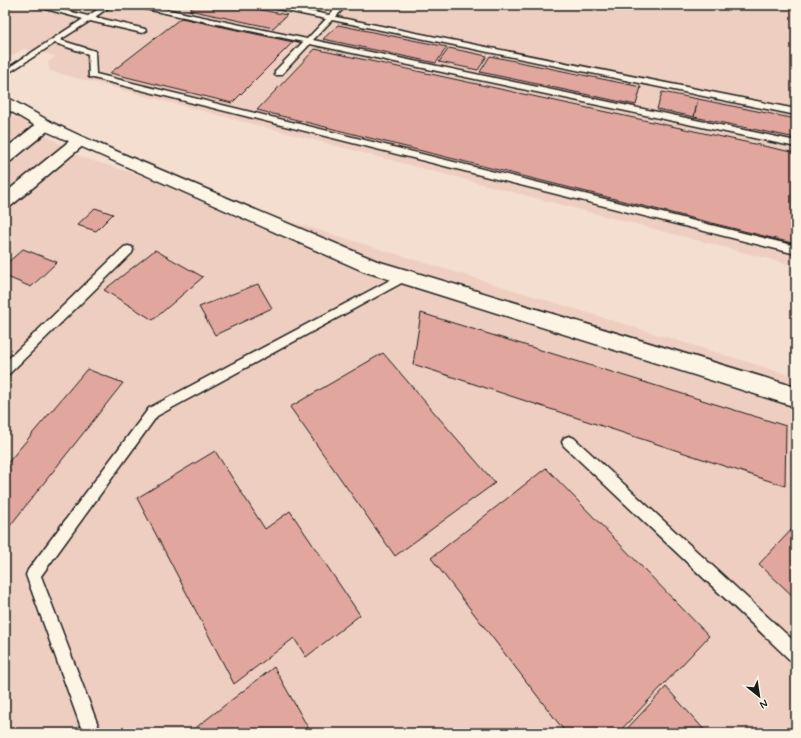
<svg xmlns="http://www.w3.org/2000/svg" width="801" height="738" font-family="Mynerve,sans-serif">
  <style>
    .built { fill: #eecec1 }
    .building { fill: #e1a79e; stroke: #1c1c1c }
    .lines { fill: none; stroke-linecap: round; stroke-linejoin: round }
    .lane-casing { stroke: #1c1c1c; stroke-width: 3 }
    .street-casing { stroke: #1c1c1c; stroke-width: 3 }
    .secondary-casing { stroke: #1c1c1c; stroke-width: 3 }
    .lane { fill: #fcf5e5; fill-rule: evenodd }
    .street { fill: #fcf5e5; fill-rule: evenodd }
    .secondary { fill: #fcf5e5; fill-rule: evenodd }
  </style>
  <rect width="100%" height="100%" fill="#f4ded0"/>
  <filter id="ink" filterUnits="userSpaceOnUse"><feTurbulence type="fractalNoise" baseFrequency=".025" numOctaves="2"/><feDisplacementMap in="SourceGraphic" scale="8" xChannelSelector="R" yChannelSelector="G"/><feConvolveMatrix kernelMatrix="1 2 1 2 8 2 1 2 1" color-interpolation-filters="sRGB"/></filter>
  <g filter="url(#ink)">
    <g class="built">
      <polygon points="5,5 796,5 796,266 50,71 48,62 56,56 23,49 11,57 5,56"/>
      <polygon points="5,115 22,120 81,157 796,377 796,733 5,733"/>
    </g>
    <g class="building">
      <polygon points="196,5 237,5 287,15 273,28 189,10"/>
      <polygon points="284,5 325,5 318,12"/>
      <polygon points="181,18 293,42 232,103 110,73"/>
      <polygon points="338,25 447,47 436,63 323,39"/>
      <polygon points="449,48 487,56 478,70 439,62"/>
      <polygon points="315,49 796,153 796,244 257,110"/>
      <polygon points="490,56 641,87 636,105 480,72"/>
      <polygon points="662,92 698,99 694,117 657,109"/>
      <polygon points="698,99 796,119 796,138 694,117"/>
      <polygon points="95,208 113,214 96,231 77,225"/>
      <polygon points="23,249 57,262 31,287 5,276 5,265"/>
      <polygon points="155,250 203,277 153,320 104,290"/>
      <polygon points="258,284 272,308 215,335 199,307"/>
      <polygon points="421,313 786,426 785,486 413,364"/>
      <polygon points="383,353 495,483 395,556 290,407"/>
      <polygon points="87,369 123,383 5,532 5,466"/>
      <polygon points="215,451 265,529 290,511 360,615 306,657 294,638 234,684 137,498"/>
      <polygon points="546,468 709,636 618,733 566,733 431,558"/>
      <polygon points="796,525 796,599 759,564"/>
      <polygon points="274,667 311,733 189,733"/>
      <polygon points="666,687 707,733 623,733"/>
    </g>
    <g class="lines">
      <defs>
        <g id="lane">
          <polygon points="31,5 43,5 88,16 104,5 112,5 95,17 145,29 146,31 142,33 90,21 60,40 95,51 96,74 796,246 796,254 89,77 88,54 55,43 5,75 5,70 83,19"/>
          <polygon points="133,5 146,5 307,39 326,19 267,7 264,5 277,5 329,15 339,5 346,5 336,17 796,109 796,115 332,20 313,40 796,141 796,147 310,44 281,75 275,75 275,71 303,42 136,7"/>
          <polygon points="128,246 132,247 133,250 132,253 9,374 5,375 5,362 124,247"/>
          <polygon points="405,272 409,273 410,276 409,279 157,416 41,576 101,733 83,733 26,575 28,570 149,408"/>
          <polygon points="569,436 574,438 796,643 796,662 790,660 564,446 562,442 564,438"/>
        </g>
        <g id="street">
          <polygon points="45,120 51,122 53,125 51,128 11,161 5,162 5,149 39,122"/>
          <polygon points="79,136 85,138 87,141 85,144 11,206 5,208 5,193 73,138"/>
        </g>
        <polygon id="secondary" points="5,97 10,99 51,122 85,138 377,261 796,387 796,407 363,271 39,128 5,108"/>
      </defs>
      <use href="#lane" class="lane-casing"/>
      <use href="#street" class="street-casing"/>
      <use href="#secondary" class="secondary-casing"/>
      <use href="#lane" class="lane"/>
      <use href="#street" class="street"/>
      <use href="#secondary" class="secondary"/>
    </g>
  </g>
  <rect width="801" height="738" fill="none" stroke="#fcf5e5" stroke-width="20"/>
  <rect x="10" y="10" width="781" height="718" fill="none" stroke="#1c1c1c" stroke-width="1.5" filter="url(#ink)"/>
  <g transform="translate(759 696) rotate(150)" stroke="#fcf5e5" stroke-width="3" paint-order="stroke">
  <path d="M0-3L7 15L0 10L-7 15Z" fill="#1c1c1c"/>
  <text y="-6" font-size="11" font-weight="bold" text-anchor="middle" fill="#1c1c1c">N</text>
  </g>
</svg>
